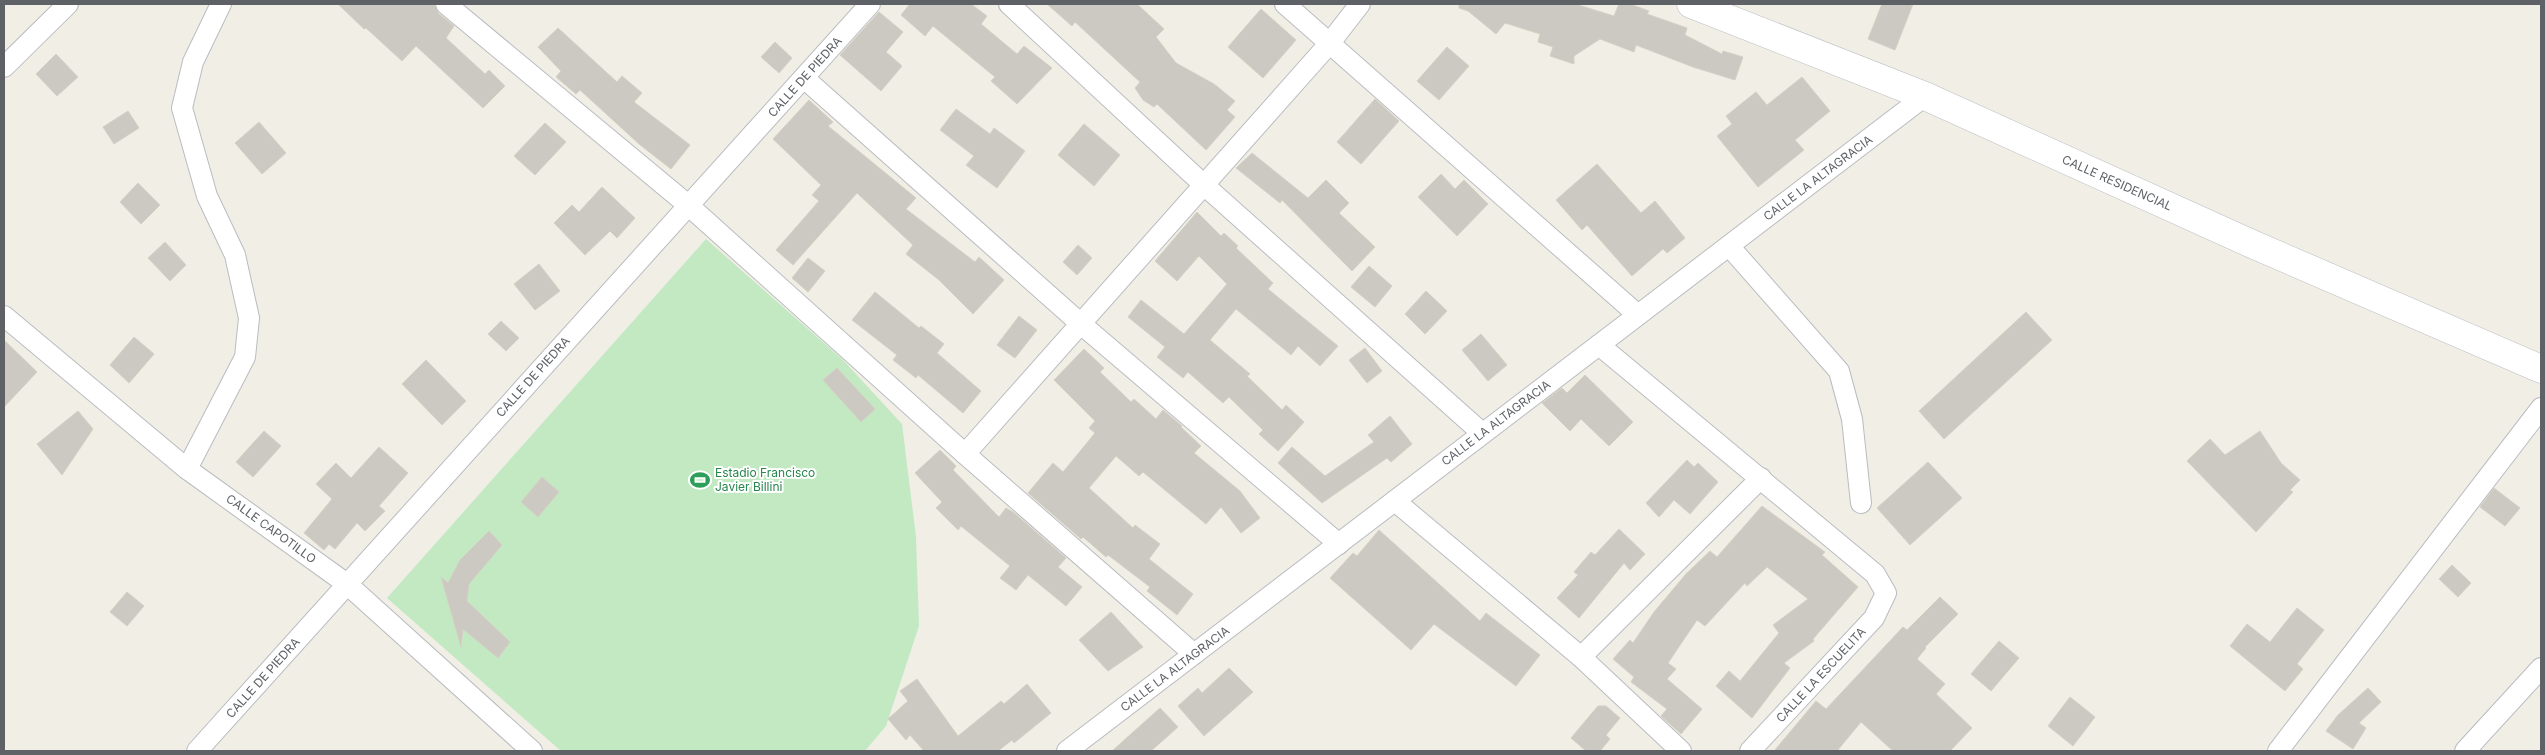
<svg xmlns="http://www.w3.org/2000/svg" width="2545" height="755" font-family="Inter,sans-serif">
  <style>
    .green { fill: #c2e9c2 }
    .building { fill: #ccc9c3; stroke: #d6d0c4 }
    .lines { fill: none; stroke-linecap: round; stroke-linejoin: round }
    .street-casing { stroke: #b9bcc0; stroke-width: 22 }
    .secondary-casing { stroke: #b9bdc2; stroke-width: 29 }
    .street { stroke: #fff; stroke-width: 20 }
    .secondary { stroke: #fff; stroke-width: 28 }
    .labels { text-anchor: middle; stroke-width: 4; stroke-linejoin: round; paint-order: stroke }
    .street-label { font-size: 12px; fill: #5e6267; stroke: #fff }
    .leisure-label { font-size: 12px; fill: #27864d; stroke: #fff; text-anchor: start }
  </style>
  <rect width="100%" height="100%" fill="#f1eee6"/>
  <polygon class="green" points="706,239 842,359 902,424 916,537 919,626 886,726 865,751 561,751 387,598"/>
  <g class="building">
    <polygon points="338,4 434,4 438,13 454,26 446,38 485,74 489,70 505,86 483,108 416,46 402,61 366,28 364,29"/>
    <polygon points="910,4 971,4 987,16 981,24 1017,54 1024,46 1052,68 1017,104 991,81 995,77 933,26 925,36 901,15"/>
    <polygon points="1047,4 1137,4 1164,29 1156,37 1176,63 1214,84 1235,101 1227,110 1235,117 1206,150 1157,104 1154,107 1143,100 1135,88 1140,82 1075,22 1072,26"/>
    <polygon points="1459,4 1575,4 1614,16 1619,4 1630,4 1649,11 1647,14 1687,28 1685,35 1722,54 1723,51 1743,57 1735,80 1693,67 1636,45 1634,52 1600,39 1574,56 1574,64 1550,56 1553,47 1538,42 1540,34 1505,23 1496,34 1468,11 1459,8"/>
    <polygon points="1882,4 1913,4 1895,50 1868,39"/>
    <polygon points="1261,9 1296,40 1263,78 1228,47"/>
    <polygon points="879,12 903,32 886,52 902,66 881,91 840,55"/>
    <polygon points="558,28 617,82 622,76 642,93 634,102 690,145 671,169 639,144 580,90 576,94 556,77 561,71 538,47"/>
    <polygon points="775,42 792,58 779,73 761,57"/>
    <polygon points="1447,47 1469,66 1439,100 1417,81"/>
    <polygon points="56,54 78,77 57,96 36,74"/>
    <polygon points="1802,77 1830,111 1795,140 1804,150 1758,187 1717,136 1732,124 1726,116 1756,92 1767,105"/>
    <polygon points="1375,99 1399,121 1361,164 1337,142"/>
    <polygon points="809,100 833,122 828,126 916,198 906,209 975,262 979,257 1004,280 973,314 939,280 906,254 913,245 857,193 793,265 776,250 819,201 812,195 821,185 773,139"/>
    <polygon points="956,109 990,134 994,128 1025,151 997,188 966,165 974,156 940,130"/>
    <polygon points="128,111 139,128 114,144 103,127"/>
    <polygon points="259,122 286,153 262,174 235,143"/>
    <polygon points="545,123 566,142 535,175 514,156"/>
    <polygon points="1084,124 1120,155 1094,186 1058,155"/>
    <polygon points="1252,153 1308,198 1326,180 1349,203 1339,213 1375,247 1352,271 1282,200 1280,203 1236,168"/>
    <polygon points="1597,164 1641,213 1655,201 1685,238 1667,253 1663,249 1632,276 1587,225 1582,230 1556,200"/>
    <polygon points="1441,174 1455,189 1464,180 1488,204 1457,236 1418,197"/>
    <polygon points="138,183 160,205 141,224 120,202"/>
    <polygon points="602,187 635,218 617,238 610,231 585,255 554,223 572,205 579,212"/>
    <polygon points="1197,212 1221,236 1224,233 1238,246 1236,248 1273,283 1268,289 1338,346 1320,366 1298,346 1291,355 1236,309 1210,340 1250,374 1247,376 1282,410 1286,405 1304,422 1278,451 1259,434 1263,430 1229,397 1223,403 1188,372 1183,378 1157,357 1165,347 1128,317 1141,300 1184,334 1227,284 1199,256 1177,281 1155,261"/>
    <polygon points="165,242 186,265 170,281 148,258"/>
    <polygon points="1078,245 1092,258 1077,275 1063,262"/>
    <polygon points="808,258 825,271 808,292 792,278"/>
    <polygon points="539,264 560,291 535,310 514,284"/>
    <polygon points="1369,266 1392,286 1375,307 1351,287"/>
    <polygon points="1426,291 1447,311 1425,334 1405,314"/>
    <polygon points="875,292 919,328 921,326 944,344 937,353 981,391 963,413 918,375 916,378 893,360 897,355 852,320"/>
    <polygon points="2026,312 2052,340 1944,439 1919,411"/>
    <polygon points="1019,316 1037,330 1015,358 997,345"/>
    <polygon points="501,321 519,338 506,351 488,334"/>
    <polygon points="1481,334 1507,365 1488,381 1462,350"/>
    <polygon points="134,337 154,354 129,383 110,365"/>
    <polygon points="4,340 37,372 4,407"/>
    <polygon points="1365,348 1382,371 1367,383 1349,360"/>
    <polygon points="1084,349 1104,368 1100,372 1131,402 1134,399 1156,419 1163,410 1182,426 1181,427 1201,446 1194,453 1240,491 1260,518 1241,533 1221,507 1206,524 1143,472 1139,476 1116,456 1089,488 1133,528 1135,525 1160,544 1149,559 1193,594 1177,615 1147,591 1150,587 1108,555 1106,557 1083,537 1081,539 1028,493 1053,463 1063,472 1095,433 1089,428 1095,421 1054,380"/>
    <polygon points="426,360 466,401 442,425 402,384"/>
    <polygon points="837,368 875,409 861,422 823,380"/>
    <polygon points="1585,375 1633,422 1609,446 1581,419 1570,431 1542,403 1562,388 1567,393"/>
    <polygon points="78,411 93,429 62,475 37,444"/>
    <polygon points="1390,416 1412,444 1391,462 1387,458 1322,503 1278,463 1292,447 1325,476 1374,442 1368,435"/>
    <polygon points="264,431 281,446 253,477 236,462"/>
    <polygon points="2260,431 2281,463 2300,480 2290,490 2293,492 2256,532 2187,461 2210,439 2225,455"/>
    <polygon points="379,447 408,473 379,506 385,511 365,531 357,523 335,549 329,544 324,550 304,533 332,499 316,484 336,463 351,478"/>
    <polygon points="940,450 956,466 953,470 999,517 1006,508 1013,512 1066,558 1058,567 1082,587 1066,606 1028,575 1016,590 1000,578 1010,566 961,526 958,530 936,508 942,502 915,473"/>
    <polygon points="1687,460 1694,467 1698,463 1718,482 1690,514 1674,500 1659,517 1646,503"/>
    <polygon points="1928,462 1962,498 1910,545 1877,508"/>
    <polygon points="542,477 559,492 538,517 521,502"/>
    <polygon points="2494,488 2520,508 2505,526 2480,507"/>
    <polygon points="1762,506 1825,552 1822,555 1858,587 1813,639 1814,641 1784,663 1790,668 1752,718 1716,686 1729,671 1740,681 1779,633 1773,625 1808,599 1767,567 1747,586 1745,583 1705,626 1697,620 1668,663 1676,669 1667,679 1702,709 1681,734 1661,716 1667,709 1631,682 1634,677 1613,659 1630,640 1633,643 1654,612 1686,574 1710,551 1717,557"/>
    <polygon points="1619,529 1645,554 1630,570 1624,563 1579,618 1557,598 1578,575 1574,572 1591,552 1595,555"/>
    <polygon points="1379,530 1480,621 1486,613 1540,655 1516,686 1434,624 1411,650 1330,578 1353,553 1357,556"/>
    <polygon points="489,531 502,545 469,584 467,601 510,642 498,658 463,629 461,647 441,577 448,583 460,560"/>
    <polygon points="2452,565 2471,583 2458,597 2439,579"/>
    <polygon points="127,592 144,606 127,626 110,612"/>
    <polygon points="1940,597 1958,614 1925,647 1926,648 1917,659 1945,684 1936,694 1972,728 1950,751 1893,751 1861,722 1837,751 1774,751 1816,701 1826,709 1903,627 1907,630"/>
    <polygon points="2297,608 2324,630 2297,664 2303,669 2285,691 2230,646 2247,624 2270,642"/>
    <polygon points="1111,612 1143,647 1108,671 1079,640"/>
    <polygon points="1999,641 2019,658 1991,691 1971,674"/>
    <polygon points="1229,668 1253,692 1204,736 1178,706 1198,688 1202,693"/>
    <polygon points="917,679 958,736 1001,701 1004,704 1027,684 1051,713 1014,743 1012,740 998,751 924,751 910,735 906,740 888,719 908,701 900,691"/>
    <polygon points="2368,688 2381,702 2359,723 2366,728 2353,749 2326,731 2338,715"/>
    <polygon points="2070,697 2095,717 2073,746 2048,726"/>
    <polygon points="1598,706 1606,706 1620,718 1606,735 1610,739 1600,751 1586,751 1571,738"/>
    <polygon points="1160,708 1178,727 1151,751 1112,751"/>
  </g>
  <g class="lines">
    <defs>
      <g id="street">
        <polyline points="446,4 688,205 965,454 1194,654"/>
        <polyline points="1009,4 1204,185 1482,433"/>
        <polyline points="1285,4 1638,315"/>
        <polyline points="4,67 68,4"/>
        <polyline points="804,78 1081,324 1339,544"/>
        <polyline points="1729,246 1839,371 1852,419 1861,503"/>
        <polyline points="4,316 187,469 347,584 532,751"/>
        <polyline points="1599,345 1875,574 1886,593 1874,618 1750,751"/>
        <polyline points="965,454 1329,44 1360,4"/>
        <polyline points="187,469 245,357 249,318 235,255 207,196 182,108 193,62 221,4"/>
        <polyline points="1395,501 1581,657 1681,751"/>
        <polyline points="1581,657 1761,478"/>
        <polyline points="197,751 870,4"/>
        <polyline points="1067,751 1925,96"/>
        <polyline points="2278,751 2541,408"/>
        <polyline points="2465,751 2541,668"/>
      </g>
      <polyline id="secondary" points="1691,4 1925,96 2252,244 2541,369"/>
    </defs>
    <use href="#street" class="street-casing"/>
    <use href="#secondary" class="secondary-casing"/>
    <use href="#street" class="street"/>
    <use href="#secondary" class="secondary"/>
  </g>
  <defs>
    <symbol id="stadium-bare" viewBox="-9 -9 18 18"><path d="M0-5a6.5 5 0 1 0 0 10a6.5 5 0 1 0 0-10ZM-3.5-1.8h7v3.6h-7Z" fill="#2e9e5b" stroke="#fff" stroke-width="2.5" paint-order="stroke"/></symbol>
  </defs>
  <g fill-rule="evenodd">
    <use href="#stadium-bare" x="686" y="466" width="28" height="28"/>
  </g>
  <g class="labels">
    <g class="street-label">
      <text transform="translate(805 77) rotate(-48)" y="4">CALLE DE PIEDRA</text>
      <text transform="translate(1818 178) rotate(-37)" y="4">CALLE LA ALTAGRACIA</text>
      <text transform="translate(2117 183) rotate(24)" y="4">CALLE RESIDENCIAL</text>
      <text transform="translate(533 377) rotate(-48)" y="4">CALLE DE PIEDRA</text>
      <text transform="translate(1496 423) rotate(-37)" y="4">CALLE LA ALTAGRACIA</text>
      <text transform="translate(271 529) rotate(36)" y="4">CALLE CAPOTILLO</text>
      <text transform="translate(1175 669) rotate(-37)" y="4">CALLE LA ALTAGRACIA</text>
      <text transform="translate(1821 675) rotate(-47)" y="4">CALLE LA ESCUELITA</text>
      <text transform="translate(263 678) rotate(-48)" y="4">CALLE DE PIEDRA</text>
    </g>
    <g class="leisure-label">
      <text x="715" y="477">Estadio Francisco<tspan x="715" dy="14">Javier Billini</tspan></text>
    </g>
  </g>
  <rect width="2545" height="755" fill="none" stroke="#5e6267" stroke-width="10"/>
</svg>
